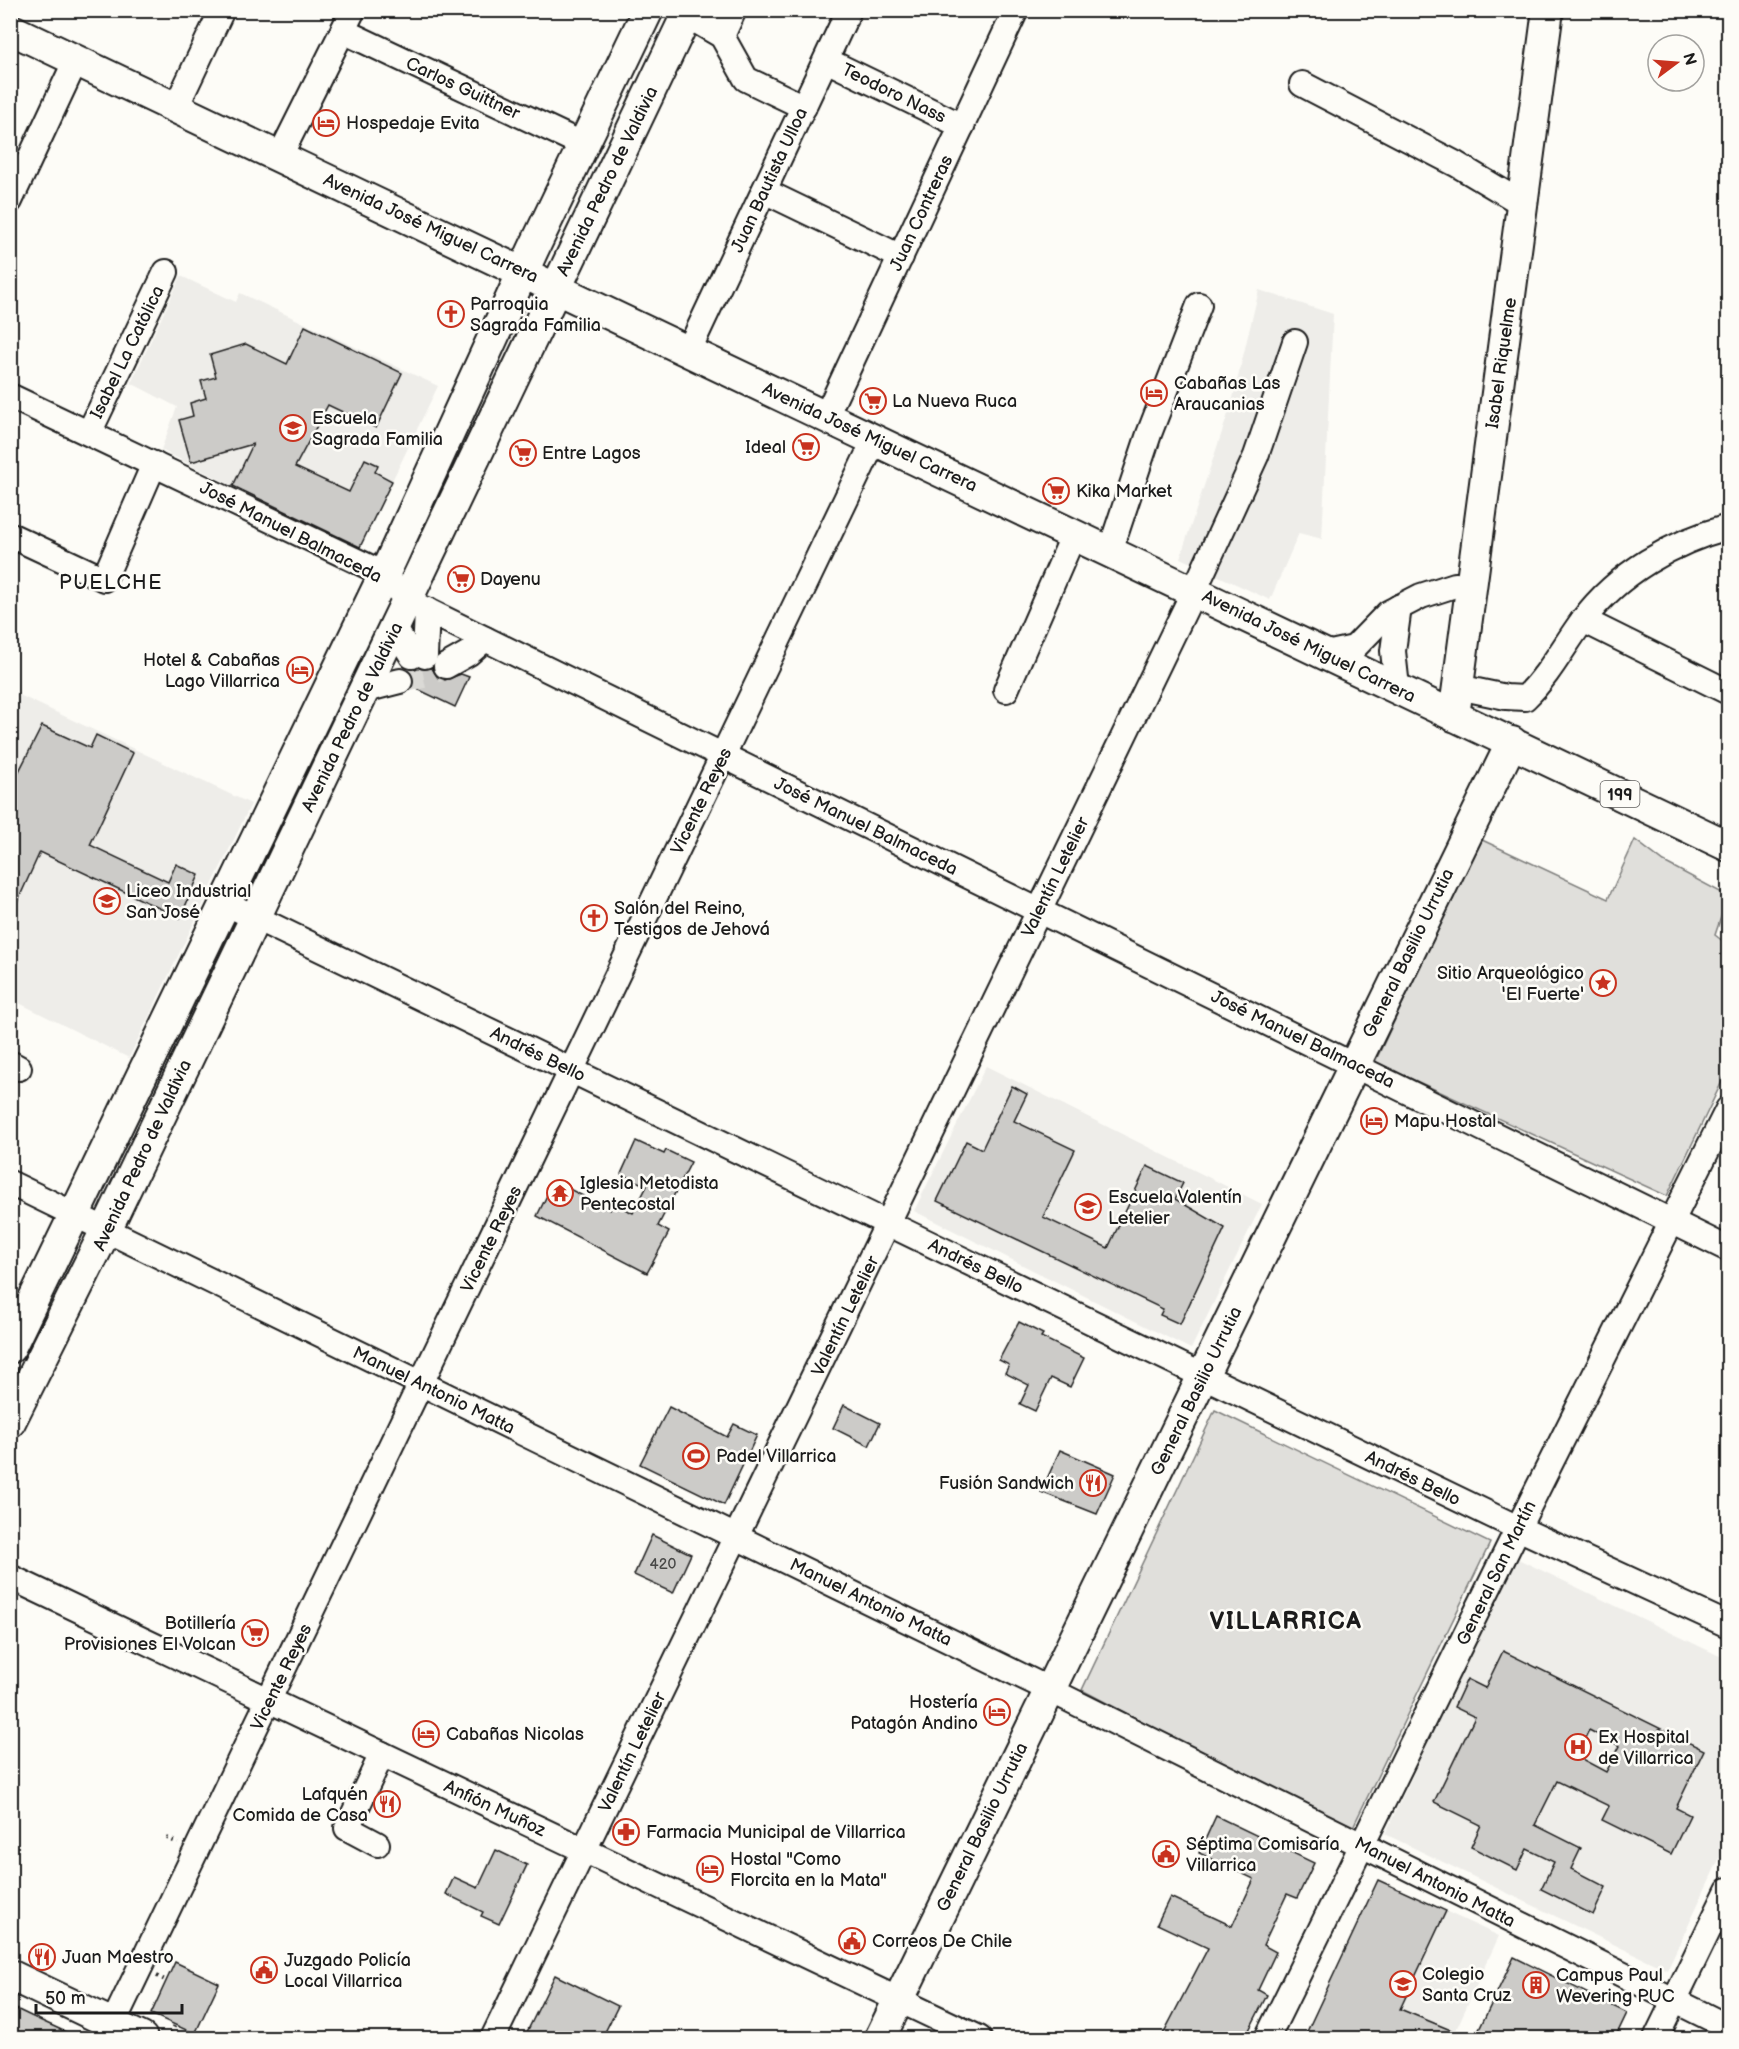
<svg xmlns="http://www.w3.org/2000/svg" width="1739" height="2049" font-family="'Balsamiq Sans',sans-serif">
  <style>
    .built { fill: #eeede9 }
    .green { fill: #e0dfdb; stroke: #7e7e7c; stroke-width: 1.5 }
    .building { fill: #cccbc8; stroke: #1c1c1c; stroke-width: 1.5; fill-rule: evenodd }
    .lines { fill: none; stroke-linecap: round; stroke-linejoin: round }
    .minor-tunnel { stroke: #dbdad6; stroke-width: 24; stroke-dasharray: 24 12; stroke-linecap: butt }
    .minor-casing { stroke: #1c1c1c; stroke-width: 28 }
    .major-casing { stroke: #1c1c1c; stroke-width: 34 }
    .path { stroke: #1c1c1c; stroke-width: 4; stroke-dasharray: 1.5 4.5; stroke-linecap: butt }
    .minor { stroke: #fdfcf7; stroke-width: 24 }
    .major { stroke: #fdfcf7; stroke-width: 30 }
    .labels { text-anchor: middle; stroke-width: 5; stroke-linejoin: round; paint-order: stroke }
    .number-label { font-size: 15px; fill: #484847 }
    .shield { fill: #fdfcf7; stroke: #605f5e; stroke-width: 1.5 }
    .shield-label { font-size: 16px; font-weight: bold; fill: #1c1c1c }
    .street-label { font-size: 18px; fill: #1c1c1c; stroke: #fdfcf7 }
    .poi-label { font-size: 18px; fill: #1c1c1c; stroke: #fdfcf7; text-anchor: start }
    .neighbourhood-label { font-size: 20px; letter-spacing: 1.5px; fill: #1c1c1c; stroke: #fdfcf7 }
    .district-label { font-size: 24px; font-weight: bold; letter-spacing: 1.5px; fill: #1c1c1c; stroke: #fdfcf7 }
  </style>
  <rect width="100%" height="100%" fill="#fdfcf7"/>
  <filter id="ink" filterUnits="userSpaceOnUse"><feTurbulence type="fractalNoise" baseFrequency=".0167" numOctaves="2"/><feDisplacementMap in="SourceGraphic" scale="12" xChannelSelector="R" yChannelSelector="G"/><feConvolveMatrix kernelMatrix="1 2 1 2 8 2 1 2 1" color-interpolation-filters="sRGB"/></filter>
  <g filter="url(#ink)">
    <g class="built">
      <polygon points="181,276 236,302 240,293 438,386 359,549 161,450 177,407 131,383"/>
      <polygon points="1259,290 1333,314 1322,539 1299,533 1270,600 1180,558 1232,402"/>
      <polygon points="15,693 251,804 129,1058 11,999 10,703"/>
      <polygon points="986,1066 1262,1204 1191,1349 914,1211"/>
      <polygon points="1516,1558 1728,1660 1728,1840 1667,1970 1385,1834"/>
      <polygon points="1378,1880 1499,1936 1455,2032 1469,2038 1304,2038"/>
    </g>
    <g class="green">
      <polygon points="1480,839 1608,899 1635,840 1664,862 1728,896 1715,935 1728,945 1728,1069 1667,1196 1375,1062"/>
      <polygon points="1215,1410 1490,1543 1351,1831 1082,1690"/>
    </g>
    <g class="building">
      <polygon points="305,326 402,373 376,428 328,405 295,467 349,492 365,459 378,465 375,472 392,481 360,547 233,486 253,444 191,462 179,420 193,416 190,403 206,398 201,381 216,377 210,355 246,344 287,364"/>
      <polygon points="419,668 432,668 438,678 445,680 461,674 469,677 455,707 413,687 414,677 407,669"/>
      <polygon points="42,726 90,748 96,735 133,753 90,845 168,882 176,864 199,875 180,918 40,852 10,918 10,789"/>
      <polygon points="1012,1086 1027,1094 1014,1121 1075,1150 1043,1217 1108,1248 1147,1166 1183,1183 1175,1199 1225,1228 1180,1324 1160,1315 1163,1309 937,1201 966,1141 982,1149"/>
      <polygon points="636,1141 664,1154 666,1150 691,1162 658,1226 669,1232 647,1273 537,1216 554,1181 610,1210 613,1203 633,1213 647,1186 621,1174"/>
      <polygon points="1019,1322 1043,1334 1041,1337 1084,1358 1070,1387 1051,1378 1035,1411 1020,1404 1029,1385 1005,1373 1009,1365 999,1360"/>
      <polygon points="844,1405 880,1423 869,1446 833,1428"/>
      <polygon points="669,1407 727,1437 734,1424 757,1435 724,1505 640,1464"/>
      <polygon points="1060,1450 1115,1474 1097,1514 1041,1492"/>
      <polygon points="652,1535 691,1554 673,1593 634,1575"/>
      <path d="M 1503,1651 L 1704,1750 L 1676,1808 L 1690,1815 L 1671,1854 L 1602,1820 L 1609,1806 L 1557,1781 L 1535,1825 L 1581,1848 L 1571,1869 L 1606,1887 L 1593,1915 L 1541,1889 L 1554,1862 L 1527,1849 L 1517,1870 L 1471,1847 L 1481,1825 L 1434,1802 L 1475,1717 L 1454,1707 L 1467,1679 L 1485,1688 ZM 1589,1730 L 1620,1746 L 1606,1772 L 1576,1756 Z"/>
      <polygon points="1216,1816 1314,1863 1297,1898 1287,1894 1263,1945 1276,1952 1258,1990 1267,1995 1245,2038 1161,2038 1208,1948 1157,1924 1170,1897 1232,1926 1254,1879 1199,1853"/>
      <polygon points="496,1850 527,1865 499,1924 481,1916 483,1912 446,1894 454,1877 478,1888"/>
      <polygon points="1378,1880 1446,1911 1400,2009 1470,2038 1304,2038"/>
      <polygon points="1514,1957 1627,2013 1615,2038 1475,2038"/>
      <polygon points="175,1962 219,1983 195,2034 151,2014"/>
      <polygon points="555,1975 618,2006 602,2038 524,2038"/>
      <polygon points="10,2006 31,2016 79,2038 10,2038"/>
    </g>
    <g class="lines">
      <polyline class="minor-tunnel" points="400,681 424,676 446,666"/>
      <defs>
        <g id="minor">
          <polyline points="686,15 722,36 746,79 804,107"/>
          <polyline points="343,31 584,145"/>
          <polyline points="722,36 734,10"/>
          <polyline points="826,60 962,126"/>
          <polyline points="1302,84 1456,164 1523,204"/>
          <polyline points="176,107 222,10"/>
          <polyline points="280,156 353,10"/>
          <polyline points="764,191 901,257"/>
          <polyline points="10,201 76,60"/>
          <polyline points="689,350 849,10"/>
          <polyline points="10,396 382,573 408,601 1728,1249"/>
          <polyline points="826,416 1016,10"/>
          <polyline points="89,433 166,272"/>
          <polyline points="10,535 104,579 154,464"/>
          <polyline points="1110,551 1149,434 1199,305"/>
          <polyline points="1583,620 1728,692"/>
          <polyline points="395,629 412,656"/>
          <polyline points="1326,654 1354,648 1388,613 1421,596 1455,585 1471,587"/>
          <polyline points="425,656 427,610"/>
          <polyline points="446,666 469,653 485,639"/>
          <polyline points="1397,687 1393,651 1399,607"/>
          <path d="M 1458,687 L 1506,697 L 1525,698 C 1549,675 1563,647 1583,620 C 1618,573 1673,542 1728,527"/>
          <polyline points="365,690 400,681"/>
          <polyline points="1006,690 1074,534"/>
          <polyline points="225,903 1518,1528 1728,1625"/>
          <polyline points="10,1063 19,1068"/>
          <polyline points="10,1183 1036,1683 1728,2027"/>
          <polyline points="10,1577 979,2038"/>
          <polyline points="377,1844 347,1828 382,1754"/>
          <polyline points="106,2038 875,439"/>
          <polyline points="493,2038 1194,591 1256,456 1295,342"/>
          <polyline points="1267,2038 1518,1528 1728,1109"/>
          <polyline points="1656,2038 1728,1890"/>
        </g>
        <g id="major">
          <polyline points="10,29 1728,846"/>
          <polyline points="1454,716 1548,10"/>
          <polyline points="10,1348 391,560 533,250 648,10"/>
          <polyline points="10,1422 106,1230 689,10"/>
          <polyline points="10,1975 142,2038"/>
          <polyline points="880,2038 1512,742"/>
        </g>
      </defs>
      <use href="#minor" class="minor-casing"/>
      <use href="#major" class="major-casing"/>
      <g class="path">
        <polyline points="167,1838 178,1843"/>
        <polyline points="157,1976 167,1981"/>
        <polyline points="168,2038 175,2025"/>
      </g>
      <use href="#minor" class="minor"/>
      <use href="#major" class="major"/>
    </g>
  </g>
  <defs>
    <symbol id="hotel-ring" viewBox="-11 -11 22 22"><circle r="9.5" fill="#fdfcf7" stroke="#c8321e" stroke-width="1.5"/><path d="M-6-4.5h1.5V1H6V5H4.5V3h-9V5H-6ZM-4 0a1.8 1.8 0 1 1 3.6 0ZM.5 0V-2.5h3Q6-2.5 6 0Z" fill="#c8321e"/></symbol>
    <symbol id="church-ring" viewBox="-11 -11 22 22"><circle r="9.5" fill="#fdfcf7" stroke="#c8321e" stroke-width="1.5"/><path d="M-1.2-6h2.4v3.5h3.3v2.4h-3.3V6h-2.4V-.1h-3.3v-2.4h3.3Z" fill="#c8321e"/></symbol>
    <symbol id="supermarket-ring" viewBox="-11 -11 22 22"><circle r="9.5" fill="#fdfcf7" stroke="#c8321e" stroke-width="1.5"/><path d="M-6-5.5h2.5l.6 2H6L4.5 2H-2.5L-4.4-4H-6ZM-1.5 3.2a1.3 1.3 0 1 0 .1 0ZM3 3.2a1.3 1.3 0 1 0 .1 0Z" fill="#c8321e"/></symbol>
    <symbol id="school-ring" viewBox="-11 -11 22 22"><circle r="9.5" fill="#fdfcf7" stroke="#c8321e" stroke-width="1.5"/><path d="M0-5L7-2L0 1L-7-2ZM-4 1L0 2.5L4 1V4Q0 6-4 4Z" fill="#c8321e"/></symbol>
    <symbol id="sight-ring" viewBox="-11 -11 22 22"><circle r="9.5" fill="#fdfcf7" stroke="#c8321e" stroke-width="1.5"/><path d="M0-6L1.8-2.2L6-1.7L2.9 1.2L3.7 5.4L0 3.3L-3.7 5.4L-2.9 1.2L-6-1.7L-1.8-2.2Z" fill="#c8321e"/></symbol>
    <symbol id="temple-ring" viewBox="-11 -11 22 22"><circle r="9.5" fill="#fdfcf7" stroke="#c8321e" stroke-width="1.5"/><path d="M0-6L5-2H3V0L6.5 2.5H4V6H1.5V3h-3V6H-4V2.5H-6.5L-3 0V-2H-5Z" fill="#c8321e"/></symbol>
    <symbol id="stadium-ring" viewBox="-11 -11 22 22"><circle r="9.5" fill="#fdfcf7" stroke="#c8321e" stroke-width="1.5"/><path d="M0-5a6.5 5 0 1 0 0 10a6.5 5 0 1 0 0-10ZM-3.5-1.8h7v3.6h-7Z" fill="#c8321e"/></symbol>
    <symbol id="restaurant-ring" viewBox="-11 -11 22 22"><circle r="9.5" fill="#fdfcf7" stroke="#c8321e" stroke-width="1.5"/><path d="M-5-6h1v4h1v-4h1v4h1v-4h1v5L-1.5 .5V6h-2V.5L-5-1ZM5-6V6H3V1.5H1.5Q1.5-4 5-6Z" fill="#c8321e"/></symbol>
    <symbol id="hospital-ring" viewBox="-11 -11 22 22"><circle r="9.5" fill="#fdfcf7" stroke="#c8321e" stroke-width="1.5"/><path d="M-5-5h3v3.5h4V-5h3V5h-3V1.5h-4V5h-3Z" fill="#c8321e"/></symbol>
    <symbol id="pharmacy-ring" viewBox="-11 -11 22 22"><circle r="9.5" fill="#fdfcf7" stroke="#c8321e" stroke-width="1.5"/><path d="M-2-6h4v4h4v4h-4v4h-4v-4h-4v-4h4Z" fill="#c8321e"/></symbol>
    <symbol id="civic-ring" viewBox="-11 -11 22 22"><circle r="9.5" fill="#fdfcf7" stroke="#c8321e" stroke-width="1.5"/><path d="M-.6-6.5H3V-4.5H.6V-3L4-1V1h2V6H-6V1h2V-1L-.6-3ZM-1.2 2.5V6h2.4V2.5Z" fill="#c8321e"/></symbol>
    <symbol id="building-ring" viewBox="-11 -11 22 22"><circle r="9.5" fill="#fdfcf7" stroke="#c8321e" stroke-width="1.5"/><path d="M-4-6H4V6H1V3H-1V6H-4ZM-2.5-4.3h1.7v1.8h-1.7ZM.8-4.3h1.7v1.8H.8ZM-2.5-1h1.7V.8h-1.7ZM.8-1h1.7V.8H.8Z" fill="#c8321e"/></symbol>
  </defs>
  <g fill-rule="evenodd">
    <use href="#hotel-ring" x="311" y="108" width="30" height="30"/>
    <use href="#church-ring" x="436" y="299" width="30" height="30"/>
    <use href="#hotel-ring" x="1139" y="378" width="30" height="30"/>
    <use href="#supermarket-ring" x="858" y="386" width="30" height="30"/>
    <use href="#school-ring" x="278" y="413" width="30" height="30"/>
    <use href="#supermarket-ring" x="791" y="432" width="30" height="30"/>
    <use href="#supermarket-ring" x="508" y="438" width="30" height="30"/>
    <use href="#supermarket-ring" x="1041" y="476" width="30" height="30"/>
    <use href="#supermarket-ring" x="446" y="564" width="30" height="30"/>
    <use href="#hotel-ring" x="285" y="655" width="30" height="30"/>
    <use href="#school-ring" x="92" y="886" width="30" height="30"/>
    <use href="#church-ring" x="579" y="903" width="30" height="30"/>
    <use href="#sight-ring" x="1588" y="968" width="30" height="30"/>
    <use href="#hotel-ring" x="1359" y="1106" width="30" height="30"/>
    <use href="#temple-ring" x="545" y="1178" width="30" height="30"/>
    <use href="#school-ring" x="1073" y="1192" width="30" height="30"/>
    <use href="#stadium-ring" x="681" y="1441" width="30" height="30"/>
    <use href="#restaurant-ring" x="1078" y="1468" width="30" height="30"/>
    <use href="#supermarket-ring" x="240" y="1618" width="30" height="30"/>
    <use href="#hotel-ring" x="982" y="1697" width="30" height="30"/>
    <use href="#hotel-ring" x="411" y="1719" width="30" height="30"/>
    <use href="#hospital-ring" x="1563" y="1732" width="30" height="30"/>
    <use href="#restaurant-ring" x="372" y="1789" width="30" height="30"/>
    <use href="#pharmacy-ring" x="611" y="1817" width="30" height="30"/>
    <use href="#civic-ring" x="1151" y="1839" width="30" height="30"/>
    <use href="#hotel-ring" x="695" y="1854" width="30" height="30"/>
    <use href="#civic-ring" x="837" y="1926" width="30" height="30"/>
    <use href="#restaurant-ring" x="27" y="1942" width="30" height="30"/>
    <use href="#civic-ring" x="249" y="1955" width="30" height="30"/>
    <use href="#school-ring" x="1388" y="1969" width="30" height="30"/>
    <use href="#building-ring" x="1521" y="1970" width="30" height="30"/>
  </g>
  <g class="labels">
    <g class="number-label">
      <text x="663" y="1569">420</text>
    </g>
    <rect class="shield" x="1600.5" y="781" width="39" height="26" rx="4.5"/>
    <g class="shield-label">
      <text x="1620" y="800">199</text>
    </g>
    <g class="street-label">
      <text transform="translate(463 88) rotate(25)" y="6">Carlos Guittner</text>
      <text transform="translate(894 93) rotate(26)" y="6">Teodoro Nass</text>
      <text transform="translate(769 180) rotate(-65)" y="6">Juan Bautista Ulloa</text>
      <text transform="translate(607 181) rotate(-64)" y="6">Avenida Pedro de Valdivia</text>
      <text transform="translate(921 213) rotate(-65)" y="6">Juan Contreras</text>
      <text transform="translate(431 228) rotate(25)" y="6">Avenida José Miguel Carrera</text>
      <text transform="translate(127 352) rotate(-64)" y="6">Isabel La Católica</text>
      <text transform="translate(1501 363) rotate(-82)" y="6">Isabel Riquelme</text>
      <text transform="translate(870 437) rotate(25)" y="6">Avenida José Miguel Carrera</text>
      <text transform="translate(291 532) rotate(27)" y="6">José Manuel Balmaceda</text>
      <text transform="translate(1309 646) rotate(26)" y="6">Avenida José Miguel Carrera</text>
      <text transform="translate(352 717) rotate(-64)" y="6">Avenida Pedro de Valdivia</text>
      <text transform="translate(701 801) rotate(-64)" y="6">Vicente Reyes</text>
      <text transform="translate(866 826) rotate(26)" y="6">José Manuel Balmaceda</text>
      <text transform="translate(1055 877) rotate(-64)" y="6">Valentín Letelier</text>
      <text transform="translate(1408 953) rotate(-64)" y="6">General Basilio Urrutia</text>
      <text transform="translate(1303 1039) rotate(26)" y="6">José Manuel Balmaceda</text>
      <text transform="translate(538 1054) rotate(26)" y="6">Andrés Bello</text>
      <text transform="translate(142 1155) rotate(-65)" y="6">Avenida Pedro de Valdivia</text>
      <text transform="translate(491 1239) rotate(-64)" y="6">Vicente Reyes</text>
      <text transform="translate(976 1266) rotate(26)" y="6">Andrés Bello</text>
      <text transform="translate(845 1316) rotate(-64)" y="6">Valentín Letelier</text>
      <text transform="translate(434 1390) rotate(26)" y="6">Manuel Antonio Matta</text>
      <text transform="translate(1196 1391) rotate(-64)" y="6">General Basilio Urrutia</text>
      <text transform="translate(1413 1478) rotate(26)" y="6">Andrés Bello</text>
      <text transform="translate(1496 1573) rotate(-64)" y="6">General San Martín</text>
      <text transform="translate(871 1602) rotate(26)" y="6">Manuel Antonio Matta</text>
      <text transform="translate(281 1677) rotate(-64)" y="6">Vicente Reyes</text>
      <text transform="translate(632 1752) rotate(-64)" y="6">Valentín Letelier</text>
      <text transform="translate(495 1808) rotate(25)" y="6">Anfión Muñoz</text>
      <text transform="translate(982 1827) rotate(-64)" y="6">General Basilio Urrutia</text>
      <text transform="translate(1435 1882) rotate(27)" y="6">Manuel Antonio Matta</text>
    </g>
    <g class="poi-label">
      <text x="346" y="129">Hospedaje Evita</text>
      <text x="470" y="310">Parroquia<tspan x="470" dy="21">Sagrada Familia</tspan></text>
      <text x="1174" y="389">Cabañas Las<tspan x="1174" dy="21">Araucanias</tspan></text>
      <text x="892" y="407">La Nueva Ruca</text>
      <text x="312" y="424">Escuela<tspan x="312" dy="21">Sagrada Familia</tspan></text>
      <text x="786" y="453" text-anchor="end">Ideal</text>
      <text x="542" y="459">Entre Lagos</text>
      <text x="1076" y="497">Kika Market</text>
      <text x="480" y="585">Dayenu</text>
      <text x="280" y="666" text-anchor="end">Hotel &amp; Cabañas<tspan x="280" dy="21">Lago Villarrica</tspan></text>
      <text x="126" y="897">Liceo Industrial<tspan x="126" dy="21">San José</tspan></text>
      <text x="614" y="914">Salón del Reino,<tspan x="614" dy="21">Testigos de Jehová</tspan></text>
      <text x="1584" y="979" text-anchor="end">Sitio Arqueológico<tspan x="1584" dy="21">'El Fuerte'</tspan></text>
      <text x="1394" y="1127">Mapu Hostal</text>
      <text x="580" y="1189">Iglesia Metodista<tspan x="580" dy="21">Pentecostal</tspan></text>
      <text x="1108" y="1203">Escuela Valentín<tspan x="1108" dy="21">Letelier</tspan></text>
      <text x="716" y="1462">Padel Villarrica</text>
      <text x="1074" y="1489" text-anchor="end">Fusión Sandwich</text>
      <text x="236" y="1629" text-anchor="end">Botillería<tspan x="236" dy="21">Provisiones El Volcan</tspan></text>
      <text x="978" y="1708" text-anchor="end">Hostería<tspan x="978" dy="21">Patagón Andino</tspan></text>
      <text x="446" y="1740">Cabañas Nicolas</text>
      <text x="1598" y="1743">Ex Hospital<tspan x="1598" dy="21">de Villarrica</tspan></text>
      <text x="368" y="1800" text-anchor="end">Lafquén<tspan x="368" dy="21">Comida de Casa</tspan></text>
      <text x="646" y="1838">Farmacia Municipal de Villarrica</text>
      <text x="1186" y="1850">Séptima Comisaría<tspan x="1186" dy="21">Villarrica</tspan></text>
      <text x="730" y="1865">Hostal "Como<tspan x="730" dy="21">Florcita en la Mata"</tspan></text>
      <text x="872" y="1947">Correos De Chile</text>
      <text x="62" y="1963">Juan Maestro</text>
      <text x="284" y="1966">Juzgado Policía<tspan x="284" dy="21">Local Villarrica</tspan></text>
      <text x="1422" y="1980">Colegio<tspan x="1422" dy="21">Santa Cruz</tspan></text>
      <text x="1556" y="1981">Campus Paul<tspan x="1556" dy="21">Wevering PUC</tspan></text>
    </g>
    <g class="neighbourhood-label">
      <text x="111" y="589">PUELCHE</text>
    </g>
    <g class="district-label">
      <text x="1286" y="1629">VILLARRICA</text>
    </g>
  </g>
  <rect width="1739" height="2049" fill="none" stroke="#fdfcf7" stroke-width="36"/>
  <rect x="18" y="18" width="1703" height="2013" fill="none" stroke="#1c1c1c" stroke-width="2" filter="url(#ink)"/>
  <g transform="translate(1676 63) rotate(74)"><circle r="28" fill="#fdfcf7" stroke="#a3a29f" stroke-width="1.5"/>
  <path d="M0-4.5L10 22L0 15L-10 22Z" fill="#c8321e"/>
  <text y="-9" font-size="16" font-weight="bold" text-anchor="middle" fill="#1c1c1c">N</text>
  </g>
  <path d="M36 2004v9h146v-9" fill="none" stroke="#1c1c1c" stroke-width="3"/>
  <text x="45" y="2004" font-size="18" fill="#1c1c1c" stroke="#fdfcf7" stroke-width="4.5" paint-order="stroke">50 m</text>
</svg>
